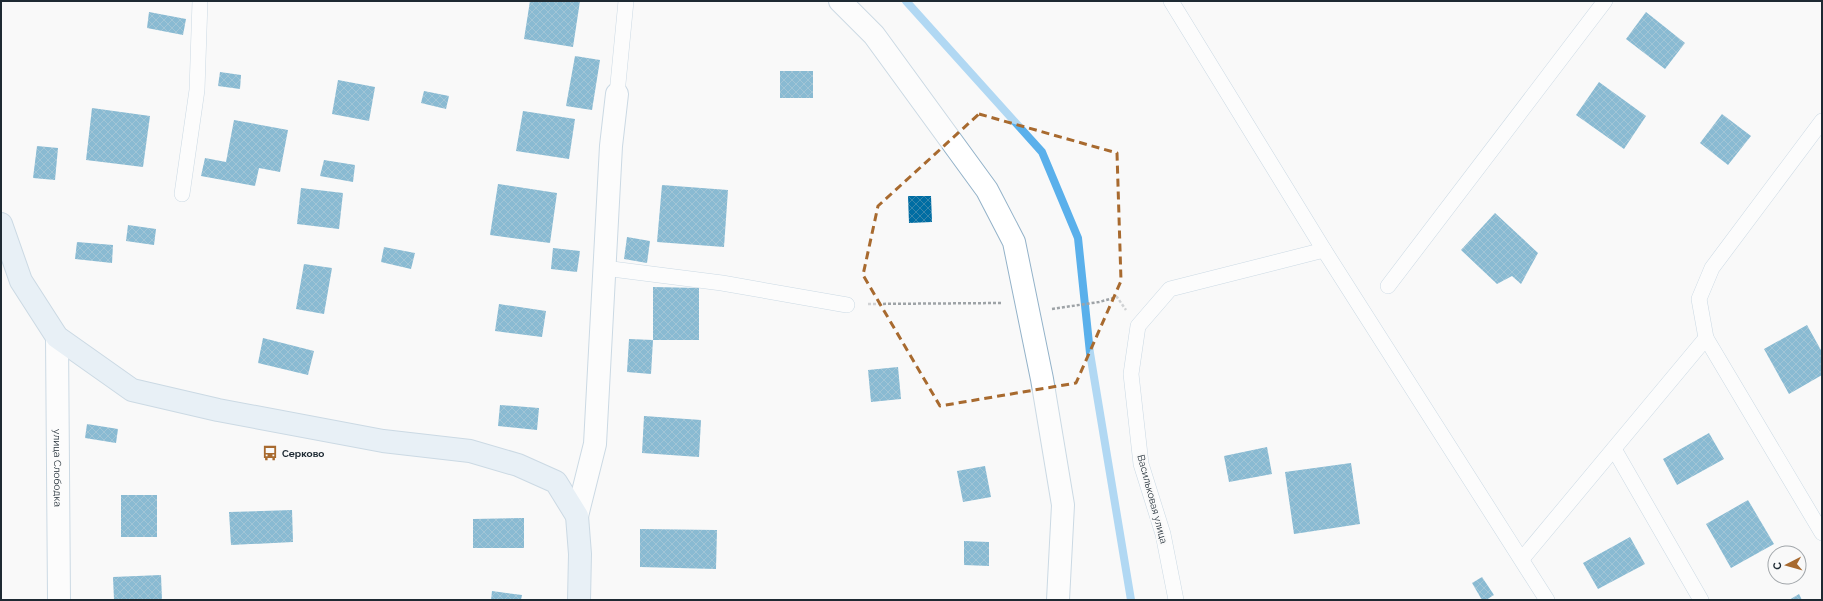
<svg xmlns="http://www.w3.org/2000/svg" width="1823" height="601" font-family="Raleway,sans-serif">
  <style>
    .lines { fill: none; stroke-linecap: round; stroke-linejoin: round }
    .stream { stroke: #5ab0eb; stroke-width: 8 }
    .building { fill: url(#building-cross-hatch) }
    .lane-casing { stroke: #93b2c9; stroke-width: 16 }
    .street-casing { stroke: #93b2c9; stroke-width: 24 }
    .secondary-casing { stroke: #93b2c9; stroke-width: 24 }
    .path { stroke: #9ea3a7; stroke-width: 2.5; stroke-dasharray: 3 2; stroke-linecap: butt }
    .lane { stroke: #fff; stroke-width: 15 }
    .street { stroke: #fff; stroke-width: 22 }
    .secondary { stroke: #d2e4f1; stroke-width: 22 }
    .marked { fill: none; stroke: #a86a2f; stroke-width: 3; stroke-dasharray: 8 5; stroke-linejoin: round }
    .labels { text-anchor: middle; stroke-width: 4; stroke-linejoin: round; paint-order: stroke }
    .poi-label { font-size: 10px; font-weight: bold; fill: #1e2a33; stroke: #f9f9f9; text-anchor: start }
    .street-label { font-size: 10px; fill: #1e2a33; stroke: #f9f9f9 }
  </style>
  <defs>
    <pattern id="building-cross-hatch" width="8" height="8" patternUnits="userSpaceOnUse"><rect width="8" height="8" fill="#006da3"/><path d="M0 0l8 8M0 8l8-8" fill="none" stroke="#3886ac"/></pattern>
  </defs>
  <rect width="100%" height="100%" fill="#f9f9f9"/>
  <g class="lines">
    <polyline class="stream" points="906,1 1042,152 1078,238 1090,353 1131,600"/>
  </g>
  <g class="building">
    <polygon points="530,1 580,1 573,47 524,39"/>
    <polygon points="149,12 186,19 183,35 147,28"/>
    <polygon points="1646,12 1685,43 1665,69 1626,39"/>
    <polygon points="575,56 600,60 592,110 566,106"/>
    <rect x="780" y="71" width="33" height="27"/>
    <polygon points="220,72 241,75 240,89 218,86"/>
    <polygon points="338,80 375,87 369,121 332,114"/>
    <polygon points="1599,82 1646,116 1624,149 1576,115"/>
    <polygon points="424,91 449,96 446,109 421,103"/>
    <polygon points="92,108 150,116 143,167 86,160"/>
    <polygon points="523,111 575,119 569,159 516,151"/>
    <polygon points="1722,114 1751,136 1728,165 1700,143"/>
    <polygon points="234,120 288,130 280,172 259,168 255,186 201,176 205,158 226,162"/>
    <polygon points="37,146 58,148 55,180 33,178"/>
    <polygon points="324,160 355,165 353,182 320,176"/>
    <polygon points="498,184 557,193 550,243 490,235"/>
    <polygon points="662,185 728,190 724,247 657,242"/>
    <polygon points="301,188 343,193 339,229 297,224"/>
    <polygon points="908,196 931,196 932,222 909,223"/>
    <polygon points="1495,213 1538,253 1521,284 1512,276 1497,284 1461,250"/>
    <polygon points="128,225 156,229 154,245 126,241"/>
    <polygon points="627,237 650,241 647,263 624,259"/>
    <polygon points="77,242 113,245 112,263 75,259"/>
    <polygon points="384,247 415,253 411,269 381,262"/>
    <polygon points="553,248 580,251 577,272 551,269"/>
    <polygon points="304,264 332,268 324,314 296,309"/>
    <polygon points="653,287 699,288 699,340 653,340 651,374 627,372 629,339 653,340"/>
    <polygon points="499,304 546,311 542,337 495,331"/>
    <polygon points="1807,325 1822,352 1822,375 1789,394 1764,349"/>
    <polygon points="263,338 314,351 308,375 258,363"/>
    <polygon points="898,367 901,399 871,402 868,370"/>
    <polygon points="500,405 539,408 537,430 498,426"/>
    <polygon points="644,416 701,420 699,457 642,453"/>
    <polygon points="87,424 118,429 116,443 85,438"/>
    <polygon points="1709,433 1724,459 1677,485 1663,459"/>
    <polygon points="1267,447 1272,474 1229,482 1224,456"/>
    <polygon points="1351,463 1360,524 1294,534 1285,472"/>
    <polygon points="985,466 991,497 963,502 957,471"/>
    <rect x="121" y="495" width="36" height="42"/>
    <polygon points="1748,500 1774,544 1731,568 1706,524"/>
    <polygon points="292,510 293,542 231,545 229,512"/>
    <polygon points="524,518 524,548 473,548 473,519"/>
    <polygon points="640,529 717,530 716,569 640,567"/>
    <polygon points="1630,537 1645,564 1598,589 1583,563"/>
    <polygon points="964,541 989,542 989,566 964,565"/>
    <polygon points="161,575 162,600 114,600 113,577"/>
    <polygon points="1482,577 1494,595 1486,600 1482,600 1472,583"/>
    <polygon points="492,591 522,595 521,600 491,600"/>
    <polygon points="1799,594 1802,600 1789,600"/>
  </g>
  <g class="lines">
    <defs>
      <g id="lane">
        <polyline points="1171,1 1324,250 1547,600"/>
        <polyline points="617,94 626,1"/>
        <polyline points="1822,121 1712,268 1699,299 1706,338 1822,533"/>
        <polyline points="182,194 197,90 200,1"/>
        <polyline points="604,268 722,283 847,305"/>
        <polyline points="1388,286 1605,1"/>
        <polyline points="1614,449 1701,600"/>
        <polyline points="1522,559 1706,338"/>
        <polyline points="1176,600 1163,534 1141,464 1131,374 1138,326 1170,289 1324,250"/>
      </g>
      <g id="street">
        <polyline points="840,1 874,35 987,190 1014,242 1042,379 1063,505 1058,600"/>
        <path id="s1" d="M 57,337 L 59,600"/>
        <polyline points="577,516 595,444 611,146 617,94"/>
      </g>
      <polyline id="secondary" points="1,224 21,281 57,337 132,390 218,410 383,441 470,451 518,465 556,482 577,516 580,554 579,600"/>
    </defs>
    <use href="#lane" class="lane-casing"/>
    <use href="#street" class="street-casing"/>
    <use href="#secondary" class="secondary-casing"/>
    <g class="path">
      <polyline points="868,304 1001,303"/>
      <polyline points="1052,309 1099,302 1117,297 1126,310"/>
    </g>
    <use href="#lane" class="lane"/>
    <use href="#street" class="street"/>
    <use href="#secondary" class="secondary"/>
  </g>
  <path d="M0 0H1823V601H0ZM 979,114 L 1117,153 L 1121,281 L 1076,383 L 940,406 L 863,275 L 878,206 Z" fill="#f9f9f9" fill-opacity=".55" fill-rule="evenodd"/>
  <path class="marked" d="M 979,114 L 1117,153 L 1121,281 L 1076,383 L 940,406 L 863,275 L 878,206 Z"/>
  <defs>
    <symbol id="bus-bare" viewBox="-9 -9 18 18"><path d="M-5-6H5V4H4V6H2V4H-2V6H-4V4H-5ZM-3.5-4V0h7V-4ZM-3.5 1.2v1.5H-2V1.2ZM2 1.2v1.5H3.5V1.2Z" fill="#a86a2f" stroke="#f9f9f9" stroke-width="2.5" paint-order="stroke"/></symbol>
  </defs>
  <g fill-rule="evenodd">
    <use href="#bus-bare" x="259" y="442" width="22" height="22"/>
  </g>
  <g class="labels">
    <g class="poi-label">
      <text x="282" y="457">Серково</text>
    </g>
    <g class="street-label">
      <text dy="4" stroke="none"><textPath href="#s1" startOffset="131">улица Слободка</textPath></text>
      <text transform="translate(1153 499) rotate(75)" y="4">Васильковая улица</text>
    </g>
  </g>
  <rect width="1823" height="601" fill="none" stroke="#1e2a33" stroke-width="4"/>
  <g transform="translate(1787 565) rotate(264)"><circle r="19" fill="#f9f9f9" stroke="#a1a6aa"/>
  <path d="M0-3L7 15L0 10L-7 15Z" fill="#a86a2f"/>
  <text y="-6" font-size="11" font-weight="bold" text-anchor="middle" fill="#1e2a33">С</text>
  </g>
</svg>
